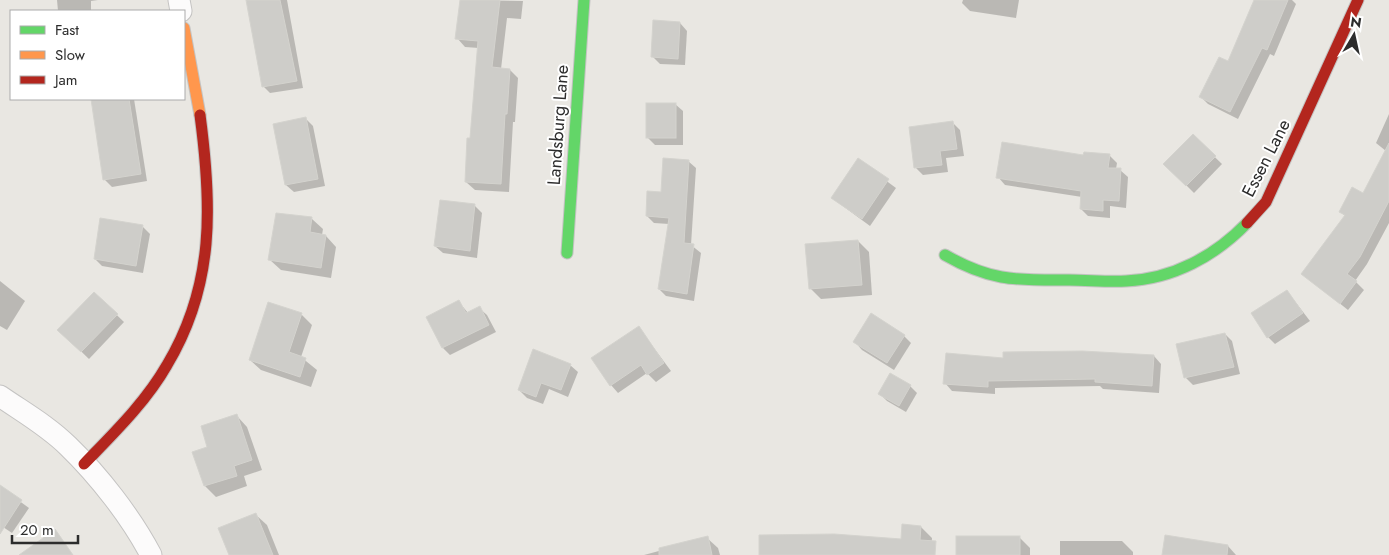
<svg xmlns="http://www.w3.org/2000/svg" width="1389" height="555" font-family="Jost,sans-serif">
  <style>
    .shadow { fill: #0003 }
    .building { fill: #cecdc9; stroke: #d4d3ce }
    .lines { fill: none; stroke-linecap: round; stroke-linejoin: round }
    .street-casing { stroke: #c4c3c2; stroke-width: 23 }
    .fast-casing { stroke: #c4c3c2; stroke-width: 13 }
    .slow-casing { stroke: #c4c3c2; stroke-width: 13 }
    .jam-casing { stroke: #c4c3c2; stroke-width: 13 }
    .street { stroke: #fcfbfb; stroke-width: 21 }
    .fast { stroke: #63d668; stroke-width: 11 }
    .slow { stroke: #ff974d; stroke-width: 11 }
    .jam { stroke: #b3261e; stroke-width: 11 }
    .labels { text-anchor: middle; stroke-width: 4; stroke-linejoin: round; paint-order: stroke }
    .street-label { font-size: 18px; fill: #2c2c2c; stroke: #fff }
  </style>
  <rect width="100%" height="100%" fill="#e9e7e2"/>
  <g class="shadow">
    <polygon points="57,0 98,0 91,1 91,11 58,11"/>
    <polygon points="248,0 287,0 303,88 270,93 263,86"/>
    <polygon points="461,0 523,1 521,19 507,18 501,69 510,70 518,78 515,122 513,122 509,192 475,190 466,182 479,48 465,47 457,38"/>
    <polygon points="963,0 1019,0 1016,18 970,11 962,3"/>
    <polygon points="1255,0 1292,0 1296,4 1274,56 1270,54 1238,119 1208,104 1201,97 1229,63"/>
    <polygon points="680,23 687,31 685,65 660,64 652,56"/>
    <polygon points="92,99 134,99 147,181 112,187 104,179"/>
    <polygon points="675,104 683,111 683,145 655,145 647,137"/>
    <polygon points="1389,114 1389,223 1367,264 1355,281 1364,290 1348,310 1303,274 1346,217 1341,212 1364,195 1386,151 1376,143"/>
    <polygon points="306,119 313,126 325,186 294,192 286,185 275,125"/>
    <polygon points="953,123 960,130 964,156 946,158 948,172 923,175 916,168"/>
    <polygon points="1193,136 1222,164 1194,193 1165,164"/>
    <polygon points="1109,155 1117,163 1116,169 1120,170 1128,177 1126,208 1110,206 1110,218 1088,216 1081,209 1082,197 1005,185 998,177 1085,156"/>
    <polygon points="858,160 896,188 870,226 832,198"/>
    <polygon points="688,161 696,168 691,245 701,253 694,301 666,296 659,289 669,224 654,223 647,216"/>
    <polygon points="441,201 475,206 482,213 477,258 443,253 435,246"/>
    <polygon points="277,214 312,219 323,229 322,235 326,236 336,247 331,278 281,270 270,260"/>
    <polygon points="142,226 150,234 143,273 102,266 95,259"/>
    <polygon points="858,241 869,252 872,295 821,299 810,288"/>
    <polygon points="0,281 25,301 7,330 0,326"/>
    <polygon points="1287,291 1310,321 1275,344 1268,337"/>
    <polygon points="94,293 124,322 89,359 59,330"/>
    <polygon points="459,302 468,313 479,308 487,315 496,332 450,355 443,348 428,317"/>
    <polygon points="301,314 312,325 301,357 317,370 311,387 261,370 250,360"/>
    <polygon points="639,328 671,371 656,382 647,373 618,393 611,385"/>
    <polygon points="1225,334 1232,341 1240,374 1193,385 1186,378 1178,345"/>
    <polygon points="904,336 911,343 894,370 862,350 855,342"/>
    <polygon points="1154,356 1161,364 1159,393 1103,389 1100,386 995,388 995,394 952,391 945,383 1004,359"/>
    <polygon points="570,365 578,372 568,397 549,389 543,404 527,398 519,390"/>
    <polygon points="910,386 917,393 906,412 887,401 880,394"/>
    <polygon points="237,416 247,427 262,470 244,476 247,486 216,497 205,486 194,452 209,447"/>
    <polygon points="0,487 29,508 12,533 0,525"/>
    <polygon points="256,515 267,525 279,555 231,555"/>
    <polygon points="921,527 932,538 931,555 761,555 902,540"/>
    <polygon points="1019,537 1030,548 1030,555 958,555"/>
    <polygon points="707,538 718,548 720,555 644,555"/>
    <polygon points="1060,541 1122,541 1133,552 1133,555 1060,555"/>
    <polygon points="1228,546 1236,555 1163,555"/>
  </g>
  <g class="building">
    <polygon points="246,0 280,0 297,81 262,87"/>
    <polygon points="460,0 500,0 492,67 510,69 507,114 505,114 501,184 465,182 467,138 470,138 478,41 455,39"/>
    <polygon points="1254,0 1288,0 1267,50 1262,48 1230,112 1199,97 1219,57 1228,61"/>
    <polygon points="653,20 680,22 678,59 651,57"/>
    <polygon points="91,99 129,99 141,174 103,180"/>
    <rect x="646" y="103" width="30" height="35"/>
    <polygon points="306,117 318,179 285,185 273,124"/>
    <polygon points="953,121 957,149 940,151 942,165 914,168 909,127"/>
    <polygon points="1193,134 1216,156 1186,186 1163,164"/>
    <polygon points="1002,142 1083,155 1084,152 1110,154 1108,168 1121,168 1119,201 1103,200 1103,211 1080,209 1081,191 996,178"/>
    <polygon points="1389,143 1389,201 1360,257 1347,274 1357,281 1340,304 1301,274 1345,215 1339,212 1352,187 1363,193"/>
    <polygon points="663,158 689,160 684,243 694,244 687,294 658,289 669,218 646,216 647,191 661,192"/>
    <polygon points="858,158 889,179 862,219 831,198"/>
    <polygon points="440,200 475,204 470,251 434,246"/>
    <polygon points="276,213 312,217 310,232 326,235 321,268 268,260"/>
    <polygon points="100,218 143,225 136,266 94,259"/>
    <polygon points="858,240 862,285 809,289 805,244"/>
    <polygon points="1287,290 1303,313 1267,338 1251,313"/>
    <polygon points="94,292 118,314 81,352 57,330"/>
    <polygon points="459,300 466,313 480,306 489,325 442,348 426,317"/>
    <polygon points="268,302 302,313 289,352 306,358 300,377 249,360"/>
    <polygon points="871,313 905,335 887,363 853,342"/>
    <polygon points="639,326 664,363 647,375 641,365 610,386 591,358"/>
    <polygon points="1225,333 1234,367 1184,378 1176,344"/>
    <polygon points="533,349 571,364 561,390 541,383 536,397 518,390"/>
    <polygon points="1082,351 1154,355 1152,386 1095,382 1095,379 988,381 988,387 943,384 946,353 1003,358 1003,352"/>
    <polygon points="890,373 911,385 899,406 878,394"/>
    <polygon points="237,414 252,460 234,466 237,476 204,486 192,452 207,447 201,426"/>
    <polygon points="0,485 22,500 0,534"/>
    <polygon points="256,513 273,555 229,555 218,528"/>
    <polygon points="902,524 921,526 920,540 936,541 935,555 759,555 759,535 834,534 901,539"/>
    <polygon points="55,529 73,555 19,555 43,538"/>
    <polygon points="1165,535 1228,545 1227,555 1162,555"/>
    <polygon points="708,536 712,555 659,555 659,548"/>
    <rect x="956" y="536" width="64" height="19"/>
  </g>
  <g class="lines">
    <defs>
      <g id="street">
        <polyline points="179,0 181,11"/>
        <path d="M 0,396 C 23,412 48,426 68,446 C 99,476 131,517 151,555"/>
      </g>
      <g id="fast">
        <polyline points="567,253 584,0"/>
        <path d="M 945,255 C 992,282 1017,280 1069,280 C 1088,280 1107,282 1126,281 C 1173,279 1215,256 1247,223"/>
      </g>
      <polyline id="slow" points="184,28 200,115"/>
      <g id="jam">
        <polyline points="1247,223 1266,202 1358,0"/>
        <path d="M 84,464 C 113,434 146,402 167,365 C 215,285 212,205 200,115"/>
      </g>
    </defs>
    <use href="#street" class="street-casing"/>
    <use href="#fast" class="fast-casing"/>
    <use href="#slow" class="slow-casing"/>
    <use href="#jam" class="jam-casing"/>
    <use href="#street" class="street"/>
    <use href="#fast" class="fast"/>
    <use href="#slow" class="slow"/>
    <use href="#jam" class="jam"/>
  </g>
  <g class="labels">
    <g class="street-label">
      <text transform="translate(558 125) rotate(-86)" y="6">Landsburg Lane</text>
      <text transform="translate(1266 158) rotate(-63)" y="6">Essen Lane</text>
    </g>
  </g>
  <rect x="10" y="10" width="175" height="90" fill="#ffffff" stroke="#ababab"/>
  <rect x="20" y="26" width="25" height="8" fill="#63d668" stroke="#ababab"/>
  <text x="55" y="35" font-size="15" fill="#2c2c2c">Fast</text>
  <rect x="20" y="51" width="25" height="8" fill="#ff974d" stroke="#ababab"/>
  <text x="55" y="60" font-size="15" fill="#2c2c2c">Slow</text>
  <rect x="20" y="76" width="25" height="8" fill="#b3261e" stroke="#ababab"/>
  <text x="55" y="85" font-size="15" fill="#2c2c2c">Jam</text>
  <g transform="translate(1354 35) rotate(9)" stroke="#ffffff" stroke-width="4" paint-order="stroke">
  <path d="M0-4L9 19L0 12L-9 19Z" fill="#2c2c2c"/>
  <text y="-8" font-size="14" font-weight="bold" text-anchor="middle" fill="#2c2c2c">N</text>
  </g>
  <path d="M12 535v8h66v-8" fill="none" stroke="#2c2c2c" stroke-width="2.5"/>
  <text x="20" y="535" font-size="15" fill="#2c2c2c" stroke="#ffffff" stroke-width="4" paint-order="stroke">20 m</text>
</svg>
